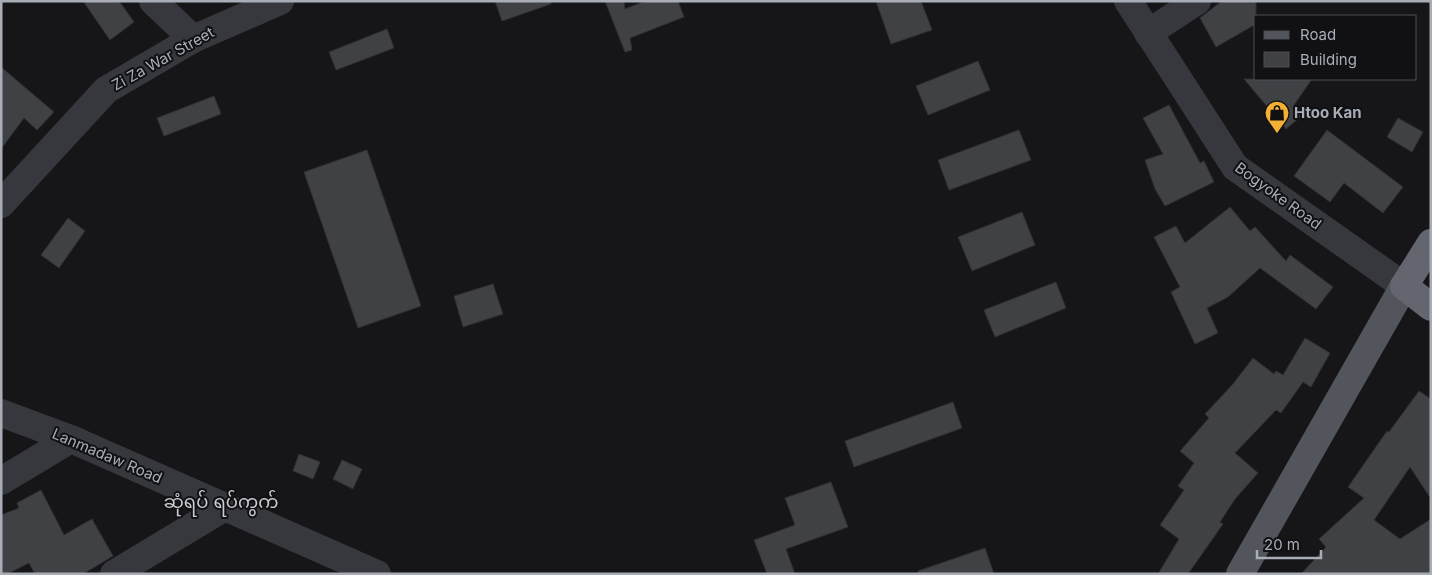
<svg xmlns="http://www.w3.org/2000/svg" width="1432" height="575" font-family="Inter,'Noto Sans Myanmar',sans-serif">
  <style>
    .building { fill: #404145; stroke: #303034 }
    .lines { fill: none; stroke-linecap: round; stroke-linejoin: round }
    .minor { stroke: #37383d; stroke-width: 28 }
    .major { stroke: #53555c; stroke-width: 28 }
    .highway { stroke: #63666e; stroke-width: 28 }
    .labels { text-anchor: middle; stroke-width: 4; stroke-linejoin: round; paint-order: stroke }
    .street-label { font-size: 15px; fill: #a8adb8; stroke: #111113 }
    .poi-label { font-size: 15px; font-weight: bold; fill: #a8adb8; stroke: #111113; text-anchor: start }
    .quarter-label { font-size: 18px; fill: #c9ccd4; stroke: #111113 }
  </style>
  <rect width="100%" height="100%" fill="#161618"/>
  <g class="building">
    <polygon points="83,1 119,1 134,22 110,40"/>
    <polygon points="495,1 551,1 551,4 502,21"/>
    <polygon points="605,1 624,1 625,9 645,1 678,1 684,17 630,38 632,50 625,52"/>
    <polygon points="876,1 921,1 932,30 891,44"/>
    <polygon points="1222,1 1256,1 1256,24 1216,47 1200,18"/>
    <polygon points="387,29 394,48 336,70 329,52"/>
    <polygon points="978,61 990,90 928,115 916,86"/>
    <polygon points="1,67 54,112 37,130 24,118 1,149"/>
    <polygon points="1244,79 1312,79 1294,105 1305,113 1286,129"/>
    <polygon points="214,96 221,114 164,136 157,118"/>
    <polygon points="1169,105 1200,163 1204,161 1214,182 1165,206 1155,189 1145,160 1163,154 1143,118"/>
    <polygon points="1398,118 1423,132 1412,152 1387,137"/>
    <polygon points="1019,130 1031,160 949,190 938,160"/>
    <polygon points="1327,130 1403,187 1383,213 1344,183 1330,202 1294,176"/>
    <polygon points="367,150 421,306 358,328 304,172"/>
    <polygon points="1230,207 1250,231 1255,227 1286,261 1290,255 1333,287 1316,309 1260,268 1228,297 1207,308 1218,333 1195,344 1171,292 1180,287 1154,237 1176,226 1185,243"/>
    <polygon points="1022,212 1035,245 972,271 958,237"/>
    <polygon points="68,218 85,231 59,268 41,255"/>
    <polygon points="1056,282 1066,308 995,337 984,310"/>
    <polygon points="493,284 503,314 463,327 454,296"/>
    <polygon points="1305,338 1330,353 1311,387 1303,382 1281,413 1276,410 1235,453 1258,473 1235,499 1220,522 1223,524 1188,574 1158,574 1179,539 1160,525 1184,490 1178,486 1194,463 1180,451 1209,418 1205,414 1233,384 1253,358 1274,374 1276,371 1283,375"/>
    <polygon points="1419,391 1431,399 1431,499 1410,467 1374,520 1400,539 1431,519 1431,574 1301,574 1326,547 1319,539 1364,498 1348,487 1387,431 1389,432"/>
    <polygon points="953,402 962,428 854,467 845,441"/>
    <polygon points="299,454 320,462 313,479 293,471"/>
    <polygon points="342,460 362,469 353,489 333,479"/>
    <polygon points="831,482 848,527 786,549 795,574 767,574 754,540 795,525 785,498"/>
    <polygon points="41,490 64,535 92,519 113,556 83,574 35,574 29,563 7,574 1,574 1,515 19,508 17,503"/>
    <polygon points="985,548 994,574 918,574 918,571"/>
  </g>
  <g class="lines">
    <g class="minor">
      <polyline points="153,1 193,39"/>
      <polyline points="1128,1 1235,167 1404,286"/>
      <polyline points="1148,33 1197,1"/>
      <polyline points="1,204 106,90 193,39 280,1"/>
      <polyline points="1,413 71,439 377,574"/>
      <polyline points="1,481 71,439"/>
      <polyline points="114,574 225,507"/>
    </g>
    <polyline class="major" points="1240,574 1404,286"/>
    <polyline class="highway" points="1431,243 1404,286 1431,307"/>
  </g>
  <defs>
    <symbol id="shop-pin" viewBox="-11 -11 22 30"><path d="M0 17L-7.5 6A9.5 9.5 0 1 1 7.5 6Z" fill="#f2b134" stroke="#111113"/><path d="M-5-2.5h2.3a2.7 3.5 0 0 1 5.4 0H5L5.5 6h-11ZM-1.5-2.5h3a1.5 2.3 0 0 0-3 0Z" fill="#111"/></symbol>
  </defs>
  <g fill-rule="evenodd">
    <use href="#shop-pin" x="1263" y="99" width="28" height="38"/>
  </g>
  <g class="labels">
    <g class="street-label">
      <text transform="translate(163 59) rotate(-29)" y="5">Zi Za War Street</text>
      <text transform="translate(1278 196) rotate(36)" y="5">Bogyoke Road</text>
      <text transform="translate(107 456) rotate(23)" y="5">Lanmadaw Road</text>
    </g>
    <g class="poi-label">
      <text x="1294" y="118">Htoo Kan</text>
    </g>
    <g class="quarter-label">
      <text x="221" y="508">ဆုံရပ် ရပ်ကွက်</text>
    </g>
  </g>
  <rect width="1432" height="575" fill="none" stroke="#a8adb8" stroke-width="5"/>
  <rect x="1254" y="15" width="162" height="65" fill="#111113" stroke="#4d4f55"/>
  <rect x="1264" y="31" width="25" height="8" fill="#53555c" stroke="#4d4f55"/>
  <text x="1300" y="40" font-size="15" fill="#a8adb8">Road</text>
  <rect x="1264" y="52" width="25" height="15" fill="#404145" stroke="#4d4f55"/>
  <text x="1300" y="65" font-size="15" fill="#a8adb8">Building</text>
  <path d="M1257 550v8h64v-8" fill="none" stroke="#a8adb8" stroke-width="2.5"/>
  <text x="1264" y="550" font-size="15" fill="#a8adb8" stroke="#111113" stroke-width="4" paint-order="stroke">20 m</text>
</svg>
